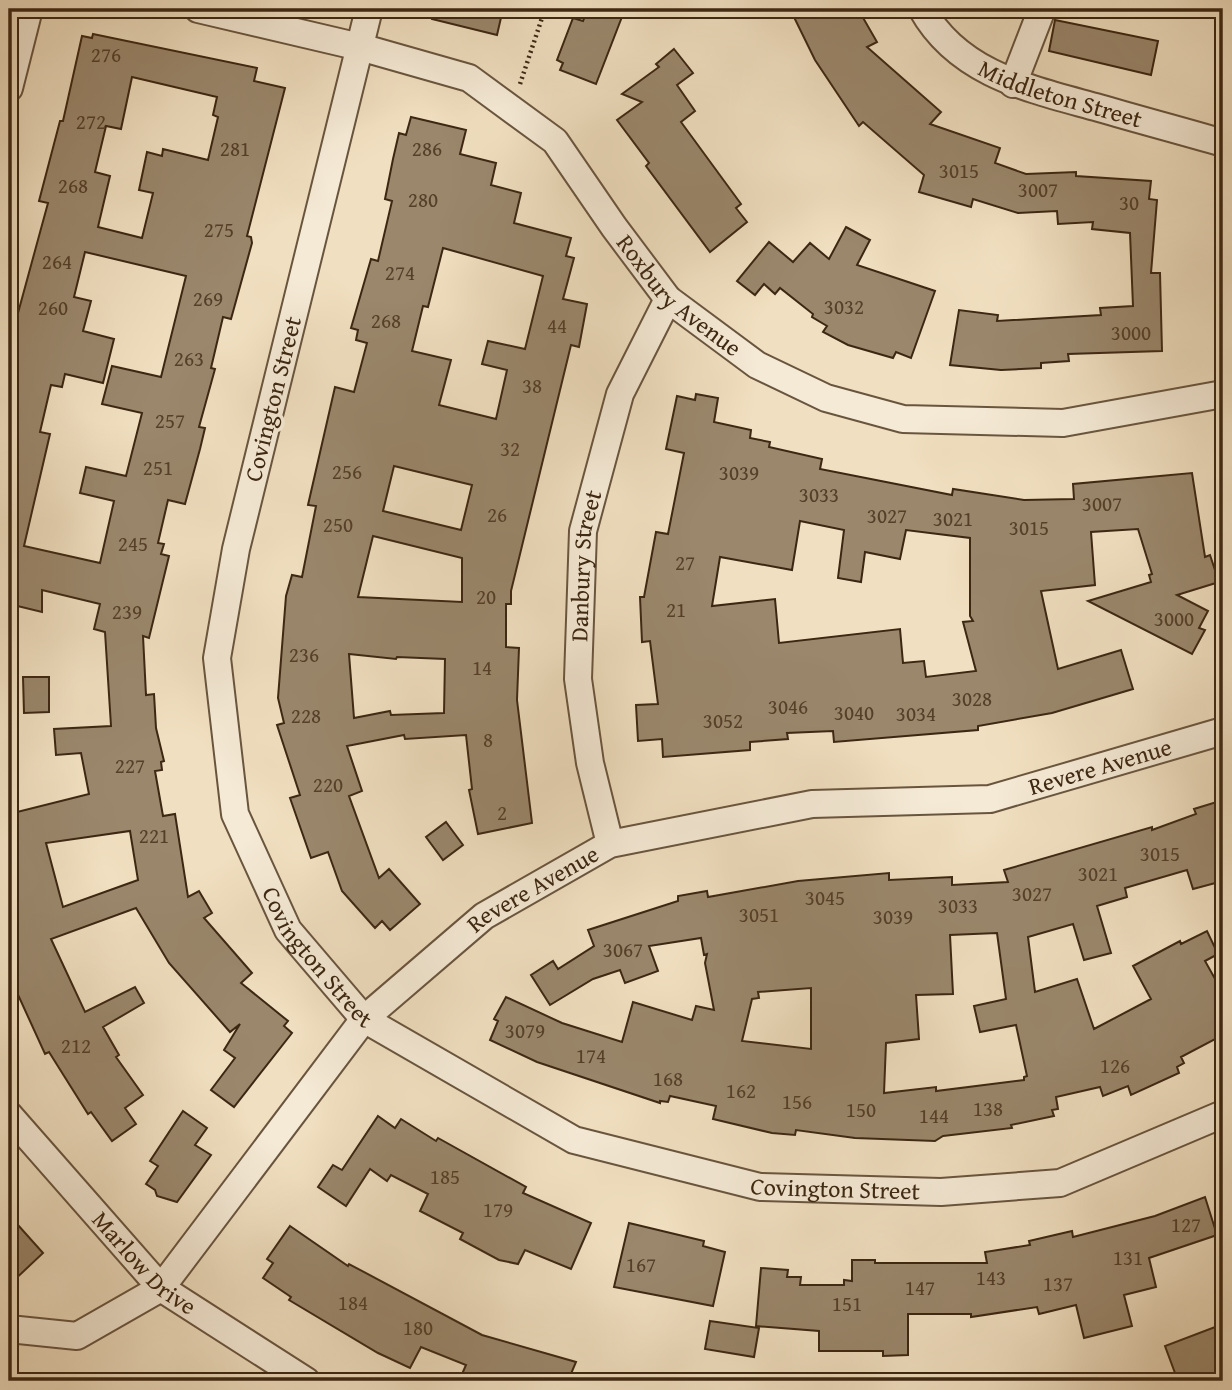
<svg xmlns="http://www.w3.org/2000/svg" width="1232" height="1390" font-family="'Gentium Book Plus',serif">
  <style>
    .building { fill: #9a876c; stroke: #3c2712; stroke-width: 2; fill-rule: evenodd }
    .lines { fill: none; stroke-linecap: round; stroke-linejoin: round }
    .minor-casing { stroke: #69553e; stroke-width: 30 }
    .path { stroke: #3c2712; stroke-width: 4.5; stroke-dasharray: 2 3.5; stroke-linecap: butt }
    .minor { stroke: #f5ead6; stroke-width: 26 }
    .labels { text-anchor: middle; stroke-width: 7; stroke-linejoin: round; paint-order: stroke }
    .number-label { font-size: 21px; fill: #543f28 }
    .street-label { font-size: 24px; fill: #3c2712; stroke: #f5ead6 }
  </style>
  <rect width="100%" height="100%" fill="#f0dfc0"/>
  <filter id="stains"><feTurbulence type="fractalNoise" baseFrequency=".00286" numOctaves="4"/><feColorMatrix values="0 0 0 0 .2 0 0 0 0 .09 0 0 0 0 .02 0 0 0 .5 -.17"/></filter>
  <radialGradient id="worn" r=".72"><stop offset=".6" stop-color="#630" stop-opacity="0"/><stop offset="1" stop-color="#630" stop-opacity=".3"/></radialGradient>
  <g class="building">
    <polygon points="434,9 503,9 497,35 432,19"/>
    <polygon points="588,9 625,9 596,84 560,70 563,63 557,60 573,18 583,21"/>
    <polygon points="790,9 858,9 877,42 867,47 941,112 930,124 1000,148 995,163 1026,174 1076,172 1076,176 1151,181 1149,199 1157,200 1151,273 1160,273 1162,351 1068,354 1069,361 1041,363 1041,368 1001,370 950,365 959,310 998,315 997,321 1101,315 1100,308 1133,306 1130,233 1092,229 1093,222 1058,224 1057,211 1018,213 973,199 971,207 919,192 924,175 863,122 859,126 815,60"/>
    <polygon points="1055,20 1158,41 1151,75 1049,51"/>
    <path d="M 93,34 L 257,68 L 254,81 L 285,88 L 247,236 L 251,237 L 252,243 L 231,319 L 223,317 L 211,368 L 215,369 L 199,427 L 205,428 L 200,449 L 185,504 L 168,500 L 158,543 L 164,544 L 161,554 L 169,556 L 149,638 L 143,636 L 146,695 L 154,694 L 156,728 L 164,761 L 161,762 L 162,770 L 155,771 L 163,816 L 175,814 L 188,897 L 199,891 L 212,913 L 204,918 L 252,973 L 241,983 L 288,1021 L 284,1026 L 292,1033 L 234,1107 L 211,1090 L 235,1058 L 224,1050 L 240,1024 L 230,1032 L 169,963 L 136,908 L 51,939 L 85,1012 L 135,987 L 144,1003 L 103,1027 L 119,1055 L 116,1057 L 143,1095 L 125,1108 L 136,1124 L 112,1141 L 91,1112 L 88,1114 L 49,1052 L 45,1054 L 9,975 L 9,814 L 89,794 L 81,753 L 56,755 L 54,729 L 111,726 L 105,632 L 94,629 L 100,604 L 42,590 L 42,612 L 9,604 L 9,346 L 48,203 L 39,201 L 60,121 L 63,121 L 82,36 L 92,38 ZM 132,77 L 217,97 L 213,115 L 218,117 L 208,160 L 163,149 L 162,156 L 147,152 L 139,190 L 153,193 L 142,238 L 98,227 L 110,176 L 95,172 L 106,126 L 121,129 ZM 85,252 L 186,276 L 161,377 L 112,366 L 102,404 L 142,413 L 126,476 L 86,467 L 80,493 L 114,501 L 100,563 L 24,546 L 50,434 L 40,432 L 51,385 L 62,387 L 65,374 L 103,383 L 114,339 L 83,331 L 91,301 L 74,297 ZM 130,831 L 138,880 L 63,907 L 46,843 Z"/>
    <polygon points="674,49 693,73 677,85 695,111 681,122 741,204 736,208 747,222 710,252 646,166 649,163 617,120 642,102 622,94 659,67 656,64"/>
    <path d="M 411,117 L 466,130 L 460,154 L 496,163 L 491,185 L 521,193 L 514,223 L 571,238 L 566,256 L 574,258 L 563,299 L 587,304 L 579,347 L 571,345 L 511,591 L 511,604 L 506,604 L 506,647 L 519,648 L 517,700 L 532,823 L 478,834 L 469,790 L 472,789 L 466,735 L 405,739 L 404,735 L 347,746 L 362,791 L 349,796 L 379,878 L 389,869 L 420,904 L 390,930 L 382,921 L 375,928 L 342,891 L 328,852 L 311,858 L 290,798 L 300,795 L 277,725 L 284,723 L 278,698 L 286,596 L 292,575 L 302,577 L 316,506 L 308,505 L 335,387 L 354,392 L 367,343 L 356,340 L 358,330 L 351,328 L 371,259 L 378,261 L 392,201 L 385,199 L 393,159 L 399,133 L 406,135 ZM 443,248 L 543,276 L 525,349 L 488,341 L 482,364 L 507,370 L 496,419 L 439,405 L 451,360 L 412,351 L 423,306 L 428,307 ZM 394,466 L 472,485 L 461,530 L 383,511 ZM 373,536 L 462,558 L 462,602 L 358,597 ZM 349,654 L 396,659 L 397,657 L 445,659 L 444,713 L 391,715 L 390,711 L 354,718 Z"/>
    <polygon points="846,227 870,240 857,265 935,291 911,358 896,352 893,358 848,345 823,332 827,326 812,317 813,314 780,288 775,294 764,284 755,295 737,281 769,242 793,262 810,243 829,259"/>
    <path d="M 696,394 L 718,398 L 714,422 L 751,430 L 750,438 L 770,442 L 769,447 L 822,459 L 820,469 L 952,495 L 953,489 L 1024,500 L 1074,499 L 1073,484 L 1192,473 L 1205,557 L 1210,555 L 1219,582 L 1177,595 L 1208,611 L 1199,628 L 1205,630 L 1192,654 L 1088,601 L 1151,582 L 1149,575 L 1152,574 L 1138,529 L 1091,532 L 1095,585 L 1041,591 L 1058,669 L 1121,650 L 1133,689 L 1052,713 L 978,726 L 978,730 L 834,742 L 833,731 L 787,733 L 788,739 L 750,742 L 750,750 L 663,757 L 662,739 L 638,741 L 636,705 L 658,704 L 650,641 L 642,642 L 640,597 L 644,597 L 656,532 L 668,534 L 684,453 L 666,449 L 677,396 L 695,400 ZM 800,521 L 844,530 L 838,578 L 861,582 L 865,552 L 900,559 L 906,530 L 970,538 L 970,616 L 973,621 L 963,622 L 976,671 L 926,677 L 924,661 L 903,663 L 900,629 L 779,643 L 775,599 L 712,606 L 720,557 L 792,570 Z"/>
    <polygon points="23,677 49,677 49,712 24,713"/>
    <path d="M 1223,800 L 1223,881 L 1193,889 L 1187,870 L 1125,888 L 1127,897 L 1097,906 L 1111,953 L 1084,960 L 1073,924 L 1028,937 L 1035,992 L 1077,979 L 1094,1029 L 1151,999 L 1133,966 L 1180,941 L 1181,944 L 1207,931 L 1218,954 L 1205,961 L 1223,993 L 1223,1035 L 1181,1057 L 1184,1063 L 1177,1067 L 1179,1073 L 1131,1095 L 1128,1086 L 1103,1096 L 1100,1087 L 1056,1097 L 1058,1109 L 1052,1110 L 1054,1116 L 1011,1125 L 1012,1128 L 943,1136 L 935,1141 L 855,1138 L 796,1130 L 795,1135 L 772,1133 L 713,1119 L 716,1106 L 670,1096 L 668,1102 L 660,1101 L 660,1103 L 537,1062 L 490,1040 L 498,1021 L 494,1019 L 506,997 L 562,1023 L 622,1042 L 633,1002 L 692,1020 L 696,1006 L 714,1010 L 705,963 L 707,954 L 704,955 L 701,938 L 649,946 L 658,971 L 625,983 L 620,970 L 593,979 L 550,1005 L 531,975 L 553,961 L 558,969 L 594,946 L 588,930 L 678,901 L 678,896 L 707,891 L 708,897 L 798,881 L 889,873 L 889,880 L 952,877 L 952,885 L 1008,882 L 1004,870 L 1152,827 L 1152,830 L 1196,814 L 1194,809 ZM 997,933 L 1006,999 L 974,1006 L 980,1032 L 1016,1025 L 1027,1076 L 1024,1077 L 1024,1080 L 936,1091 L 936,1087 L 884,1093 L 886,1043 L 919,1039 L 916,995 L 953,994 L 950,935 ZM 811,988 L 811,1049 L 742,1041 L 752,999 L 759,998 L 758,992 Z"/>
    <polygon points="446,822 463,845 443,860 426,837"/>
    <polygon points="183,1111 207,1128 195,1145 211,1155 177,1202 157,1196 155,1190 146,1184 158,1166 150,1161"/>
    <polygon points="378,1116 395,1128 401,1119 436,1141 438,1138 526,1187 523,1193 591,1223 571,1269 525,1250 518,1264 499,1260 460,1239 463,1233 420,1211 428,1194 391,1175 387,1181 370,1169 346,1206 318,1187 333,1165 342,1170"/>
    <polygon points="1205,1197 1217,1235 1149,1258 1156,1287 1124,1295 1132,1326 1084,1338 1076,1305 1039,1314 1037,1307 971,1317 971,1314 908,1314 908,1355 883,1356 883,1351 819,1351 819,1331 756,1326 761,1268 788,1270 787,1277 801,1277 800,1285 844,1285 844,1280 852,1281 852,1260 875,1260 875,1263 987,1263 985,1252 1030,1245 1029,1241 1072,1231 1073,1237 1155,1216"/>
    <polygon points="9,1215 43,1253 9,1285"/>
    <polygon points="629,1223 704,1241 703,1246 725,1252 713,1306 614,1287"/>
    <polygon points="290,1226 348,1266 349,1264 482,1335 576,1362 568,1381 459,1381 466,1365 421,1347 410,1368 378,1353 289,1300 291,1297 263,1278 273,1263 267,1259"/>
    <polygon points="710,1321 759,1328 754,1357 705,1349"/>
    <polygon points="1223,1324 1223,1381 1178,1381 1165,1346"/>
  </g>
  <g class="lines">
    <defs>
      <g id="minor">
        <path id="s1" d="M 198,9 L 360,47 L 469,78 L 555,141 L 614,227 L 668,299 L 757,365 L 826,398 L 903,419 L 1063,423 L 1223,394"/>
        <path id="s2" d="M 369,9 L 236,549 L 217,658 L 235,814 L 288,930 L 364,1019 L 574,1140 L 760,1187 L 941,1192 L 1060,1183 L 1223,1114"/>
        <path id="s3" d="M 922,9 C 959,75 1031,89 1099,108 C 1140,120 1182,131 1223,143"/>
        <polyline points="1013,84 1042,9"/>
        <polyline points="9,88 29,9"/>
        <path id="s4" d="M 610,844 L 590,763 L 578,679 L 583,531 L 620,394 L 668,299"/>
        <path id="s5" d="M 9,1115 L 161,1288 L 306,1381"/>
        <path id="s6" d="M 9,1329 L 77,1336 L 161,1288 L 364,1019 L 484,916 L 610,844 L 812,804 L 990,799 L 1223,731"/>
      </g>
    </defs>
    <use href="#minor" class="minor-casing"/>
    <polyline class="path" points="520,84 545,9"/>
    <use href="#minor" class="minor"/>
  </g>
  <g class="labels">
    <g class="number-label">
      <text x="106" y="62">276</text>
      <text x="91" y="129">272</text>
      <text x="235" y="156">281</text>
      <text x="427" y="156">286</text>
      <text x="959" y="178">3015</text>
      <text x="73" y="193">268</text>
      <text x="1038" y="197">3007</text>
      <text x="423" y="207">280</text>
      <text x="1129" y="210">30</text>
      <text x="219" y="237">275</text>
      <text x="57" y="269">264</text>
      <text x="400" y="280">274</text>
      <text x="208" y="306">269</text>
      <text x="844" y="314">3032</text>
      <text x="53" y="315">260</text>
      <text x="386" y="328">268</text>
      <text x="557" y="333">44</text>
      <text x="1131" y="340">3000</text>
      <text x="189" y="366">263</text>
      <text x="532" y="393">38</text>
      <text x="170" y="428">257</text>
      <text x="510" y="456">32</text>
      <text x="158" y="475">251</text>
      <text x="347" y="479">256</text>
      <text x="739" y="480">3039</text>
      <text x="819" y="502">3033</text>
      <text x="1102" y="511">3007</text>
      <text x="497" y="522">26</text>
      <text x="887" y="523">3027</text>
      <text x="953" y="526">3021</text>
      <text x="338" y="532">250</text>
      <text x="1029" y="535">3015</text>
      <text x="133" y="551">245</text>
      <text x="685" y="570">27</text>
      <text x="486" y="604">20</text>
      <text x="676" y="617">21</text>
      <text x="127" y="619">239</text>
      <text x="1174" y="626">3000</text>
      <text x="304" y="662">236</text>
      <text x="482" y="675">14</text>
      <text x="972" y="706">3028</text>
      <text x="788" y="714">3046</text>
      <text x="854" y="720">3040</text>
      <text x="916" y="721">3034</text>
      <text x="306" y="723">228</text>
      <text x="723" y="728">3052</text>
      <text x="488" y="747">8</text>
      <text x="130" y="773">227</text>
      <text x="328" y="792">220</text>
      <text x="502" y="820">2</text>
      <text x="154" y="843">221</text>
      <text x="1160" y="861">3015</text>
      <text x="1098" y="881">3021</text>
      <text x="1032" y="901">3027</text>
      <text x="825" y="905">3045</text>
      <text x="958" y="913">3033</text>
      <text x="759" y="922">3051</text>
      <text x="893" y="924">3039</text>
      <text x="623" y="957">3067</text>
      <text x="525" y="1038">3079</text>
      <text x="76" y="1053">212</text>
      <text x="591" y="1063">174</text>
      <text x="1115" y="1073">126</text>
      <text x="668" y="1086">168</text>
      <text x="741" y="1098">162</text>
      <text x="797" y="1109">156</text>
      <text x="988" y="1116">138</text>
      <text x="861" y="1117">150</text>
      <text x="934" y="1123">144</text>
      <text x="445" y="1184">185</text>
      <text x="498" y="1217">179</text>
      <text x="1186" y="1232">127</text>
      <text x="1128" y="1265">131</text>
      <text x="641" y="1272">167</text>
      <text x="991" y="1285">143</text>
      <text x="1058" y="1291">137</text>
      <text x="920" y="1295">147</text>
      <text x="353" y="1310">184</text>
      <text x="847" y="1311">151</text>
      <text x="418" y="1335">180</text>
    </g>
    <g class="street-label">
      <text dy="8" stroke="none"><textPath href="#s3" startOffset="168">Middleton Street</textPath></text>
      <text dy="8" stroke="none"><textPath href="#s1" startOffset="586">Roxbury Avenue</textPath></text>
      <text transform="translate(273 399) rotate(-76)" y="8">Covington Street</text>
      <text dy="8" stroke="none"><textPath href="#s4" startOffset="282">Danbury Street</textPath></text>
      <text dy="8" stroke="none"><textPath href="#s6" startOffset="1304">Revere Avenue</textPath></text>
      <text dy="8" stroke="none"><textPath href="#s6" startOffset="716">Revere Avenue</textPath></text>
      <text dy="8" stroke="none"><textPath href="#s2" startOffset="990">Covington Street</textPath></text>
      <text dy="8" stroke="none"><textPath href="#s2" startOffset="1578">Covington Street</textPath></text>
      <text dy="8" stroke="none"><textPath href="#s5" startOffset="201">Marlow Drive</textPath></text>
    </g>
  </g>
  <rect width="1232" height="1390" fill="none" stroke="#f0dfc0" stroke-width="35"/>
  <rect x="10" y="10" width="1211" height="1369" fill="none" stroke="#3c2712" stroke-width="3.5"/>
  <rect x="18" y="18" width="1197" height="1355" fill="none" stroke="#3c2712" stroke-width="2"/>
  <rect width="100%" height="100%" filter="url(#stains)"/>
  <rect width="100%" height="100%" fill="url(#worn)"/>
</svg>
